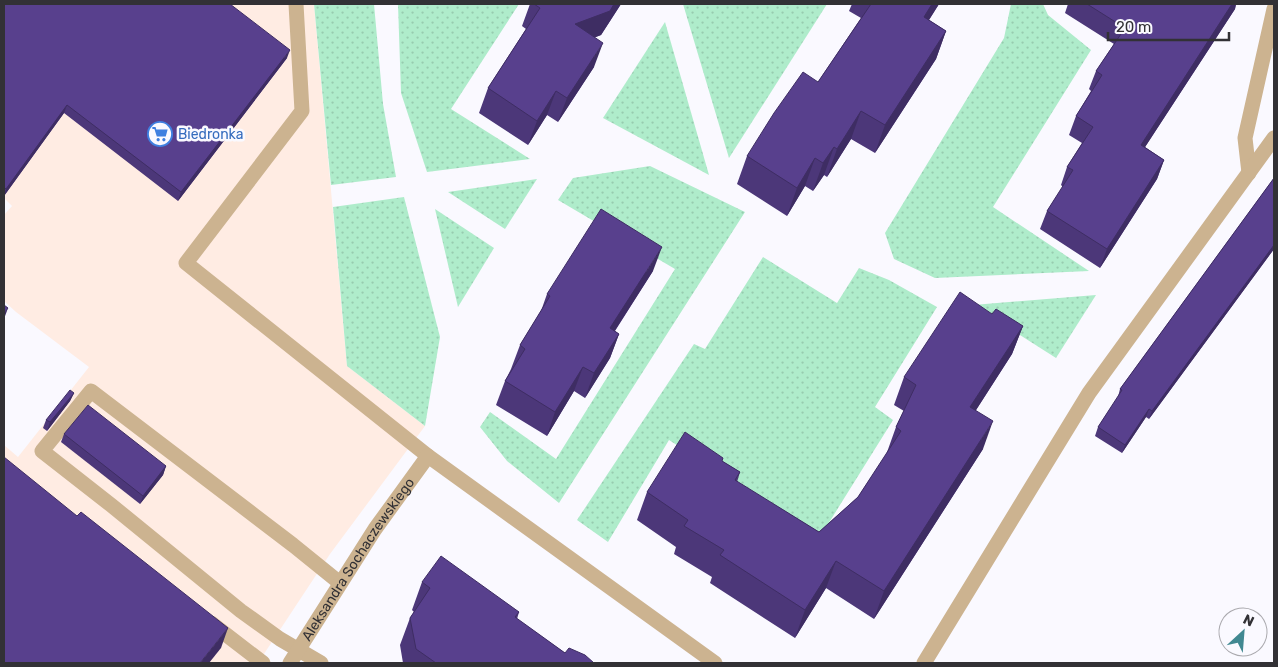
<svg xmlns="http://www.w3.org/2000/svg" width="1278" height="667" font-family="Rubik,sans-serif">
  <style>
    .commercial { fill: #ffece3 }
    .grass { fill: url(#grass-dots) }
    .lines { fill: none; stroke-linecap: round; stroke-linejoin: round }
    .lane { stroke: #ccb390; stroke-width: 15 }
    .street { stroke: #ccb390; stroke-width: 15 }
    .wall { fill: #4c3779 }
    .shaded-wall { fill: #3e2d63 }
    .building { fill: #58408d; stroke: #3e2d63 }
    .labels { text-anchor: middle; stroke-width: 5; stroke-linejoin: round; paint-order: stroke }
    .shop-label { font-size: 14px; fill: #366cbe; stroke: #faf9ff; text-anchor: start }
    .street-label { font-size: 14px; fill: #323135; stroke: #faf9ff }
  </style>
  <defs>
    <pattern id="grass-dots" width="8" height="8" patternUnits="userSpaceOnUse" patternTransform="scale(1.25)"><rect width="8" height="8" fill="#afeccb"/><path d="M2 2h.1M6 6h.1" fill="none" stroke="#97cbaf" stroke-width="1.8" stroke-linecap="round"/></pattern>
  </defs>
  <rect width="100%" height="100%" fill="#faf9ff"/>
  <polygon class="commercial" points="4,4 314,4 347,366 425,426 330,554 258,663 4,663 4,445 18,457 89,367 16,312 4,301 4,215 12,206 4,198"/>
  <g class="grass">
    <polygon points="314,4 374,4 383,104 396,177 331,185"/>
    <polygon points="398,4 519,4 451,109 530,159 427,172 401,93"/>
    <polygon points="683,4 827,4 729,158"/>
    <polygon points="1011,4 1043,4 1048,15 1091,50 993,207 1089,271 935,278 894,259 885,233 1004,38"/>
    <polygon points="665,22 709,175 603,118"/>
    <polygon points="650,166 745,212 559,503 507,461 480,427 490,412 556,459 675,269 558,200 573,178"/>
    <polygon points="537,179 505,229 448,192"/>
    <polygon points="404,197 440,337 425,426 347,366 333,207"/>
    <polygon points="435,209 494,248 458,307"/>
    <polygon points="763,257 837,303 859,268 889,280 937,307 875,407 893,420 820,537 669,440 608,542 577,520 694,344 705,349"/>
    <polygon points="1096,295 1056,358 973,305"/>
  </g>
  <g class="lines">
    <g class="lane">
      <polyline points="296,4 302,111 186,263 428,456"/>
      <polyline points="1249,173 1245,138 1274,9"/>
      <polyline points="211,623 263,663"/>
      <polyline points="321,663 280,639 241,611 111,505 42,451 91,391 293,545 340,583"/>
    </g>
    <g class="street">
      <path id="s1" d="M 290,663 L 375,529 L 428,456 L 715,663"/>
      <polyline points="924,663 1089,393 1274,138"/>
    </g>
  </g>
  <g class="wall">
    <polygon points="4,4 287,58 178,201 64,113 4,196"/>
    <polygon points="530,4 621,4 601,35 595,37 594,67 558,122 547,115 528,145 479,113 488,88 526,29 522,26"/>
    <polygon points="852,4 939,4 929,20 946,31 936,59 875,153 851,139 827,177 824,175 813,191 805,186 787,216 737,184 747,156 818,82 861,18 849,11"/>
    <polygon points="1068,4 1236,4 1235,9 1145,147 1164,160 1157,179 1100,268 1040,229 1047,211 1063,187 1061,185 1067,167 1082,143 1069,135 1076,116 1091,91 1089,89 1096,71 1114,44 1065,13"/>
    <polygon points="1274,178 1274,249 1149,419 1146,417 1122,453 1095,436 1098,427 1118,397 1120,389"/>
    <polygon points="653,271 615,331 619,334 610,358 585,398 574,391 547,436 496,405 505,381 511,369 520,345 541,311 547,294"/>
    <polygon points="992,314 1023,326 1012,354 976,410 983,449 874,619 826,588 795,638 710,583 712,577 674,554 676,547 637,520 647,492 722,461 740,472 737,482 819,532 858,497 886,455 896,427 904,411 894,405 904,377"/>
    <polygon points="74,393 70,401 47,431 43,428 46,420"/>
    <polygon points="64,434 166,466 163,475 140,504 61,442"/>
    <polygon points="422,582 519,612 517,619 565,653 594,663 403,663 400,645 410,618 414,612 412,610"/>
  </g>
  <g class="shaded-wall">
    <polygon points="614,4 621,4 601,35 567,49 575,24"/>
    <polygon points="932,4 939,4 913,45 924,17"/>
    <polygon points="1232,4 1236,4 1235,9 1134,164 1141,145"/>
    <polygon points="946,31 936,59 875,153 885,125"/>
    <polygon points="603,43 594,67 558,122 567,98"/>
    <polygon points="290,50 287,58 178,201 181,192"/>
    <polygon points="556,91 547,115 528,145 537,121"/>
    <polygon points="67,105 64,113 4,196 6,189"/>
    <polygon points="861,111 851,139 827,177 837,149"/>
    <polygon points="834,147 824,175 813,191 823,163"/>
    <polygon points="815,158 805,186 787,216 797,188"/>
    <polygon points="1164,160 1157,179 1100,268 1107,249"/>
    <polygon points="1274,245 1274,249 1149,419 1152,411"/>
    <polygon points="662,247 653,271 601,352 610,328"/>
    <polygon points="8,308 4,319 4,313"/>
    <polygon points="1023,326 1012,354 960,435 970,407"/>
    <polygon points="619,334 610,358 585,398 594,373"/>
    <polygon points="583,367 574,391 547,436 555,412"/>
    <polygon points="74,393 70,401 47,431 50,422"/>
    <polygon points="1149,409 1146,417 1122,453 1125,445"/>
    <polygon points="993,421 983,449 874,619 884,591"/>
    <polygon points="166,466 163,475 140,504 143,496"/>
    <polygon points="836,561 826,588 795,638 805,610"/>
    <polygon points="228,628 221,648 209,663 200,663"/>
  </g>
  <g class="building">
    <polygon points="4,4 230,4 290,50 181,192 67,105 6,189 4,187"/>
    <polygon points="534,4 614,4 610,11 575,24 603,43 567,98 556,91 537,121 488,88 540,8"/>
    <polygon points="871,4 932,4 924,17 946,31 885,125 861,111 837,149 834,147 823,163 815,158 797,188 747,156 774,113 803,72 818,82"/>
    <polygon points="1087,4 1232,4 1141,145 1164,160 1107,249 1047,211 1073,170 1067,167 1093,127 1076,116 1102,75 1096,71 1125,28"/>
    <polygon points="1274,178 1274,245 1152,411 1149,409 1125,445 1098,427 1122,390 1120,389"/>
    <polygon points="601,209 662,247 610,328 619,334 594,373 583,367 555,412 505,381 525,349 520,345 550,296 547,294"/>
    <polygon points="960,292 992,314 996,309 1023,326 970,407 993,421 884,591 836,561 805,610 720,555 724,550 684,526 688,520 647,492 685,432 723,458 722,461 740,472 735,480 819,532 858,497 901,431 896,427 916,385 904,377"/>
    <polygon points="4,305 8,308 4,313"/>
    <polygon points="70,390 74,393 50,422 46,420"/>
    <polygon points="88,405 166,466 143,496 64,434"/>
    <polygon points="4,457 77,516 81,512 228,628 200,663 4,663"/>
    <polygon points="441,556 519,612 515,617 565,653 569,648 585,655 594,663 436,663 416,649 410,618 430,588 422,582"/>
  </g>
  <defs>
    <symbol id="supermarket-ring" viewBox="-11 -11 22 22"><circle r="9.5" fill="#faf9ff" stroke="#3f7fe0" stroke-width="1.5"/><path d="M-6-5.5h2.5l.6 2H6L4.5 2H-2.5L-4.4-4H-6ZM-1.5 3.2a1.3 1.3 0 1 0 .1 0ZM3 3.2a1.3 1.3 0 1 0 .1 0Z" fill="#3f7fe0"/></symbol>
  </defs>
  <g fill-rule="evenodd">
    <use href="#supermarket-ring" x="146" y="120" width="28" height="28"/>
  </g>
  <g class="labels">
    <g class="shop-label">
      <text x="178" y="139">Biedronka</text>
    </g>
    <g class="street-label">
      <text dy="5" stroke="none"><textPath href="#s1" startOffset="124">Aleksandra Sochaczewskiego</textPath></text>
    </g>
  </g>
  <rect width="1278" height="667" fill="none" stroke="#323135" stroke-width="10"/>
  <g transform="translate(1243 632) rotate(26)"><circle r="24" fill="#faf9ff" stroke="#aaa9ae"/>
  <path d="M0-4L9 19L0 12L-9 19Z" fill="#418891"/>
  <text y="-8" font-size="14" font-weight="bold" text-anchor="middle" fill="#323135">N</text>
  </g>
  <path d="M1108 32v8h121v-8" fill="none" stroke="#323135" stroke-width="2.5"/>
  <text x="1116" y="32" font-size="15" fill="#323135" stroke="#faf9ff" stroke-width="4" paint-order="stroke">20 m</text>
</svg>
